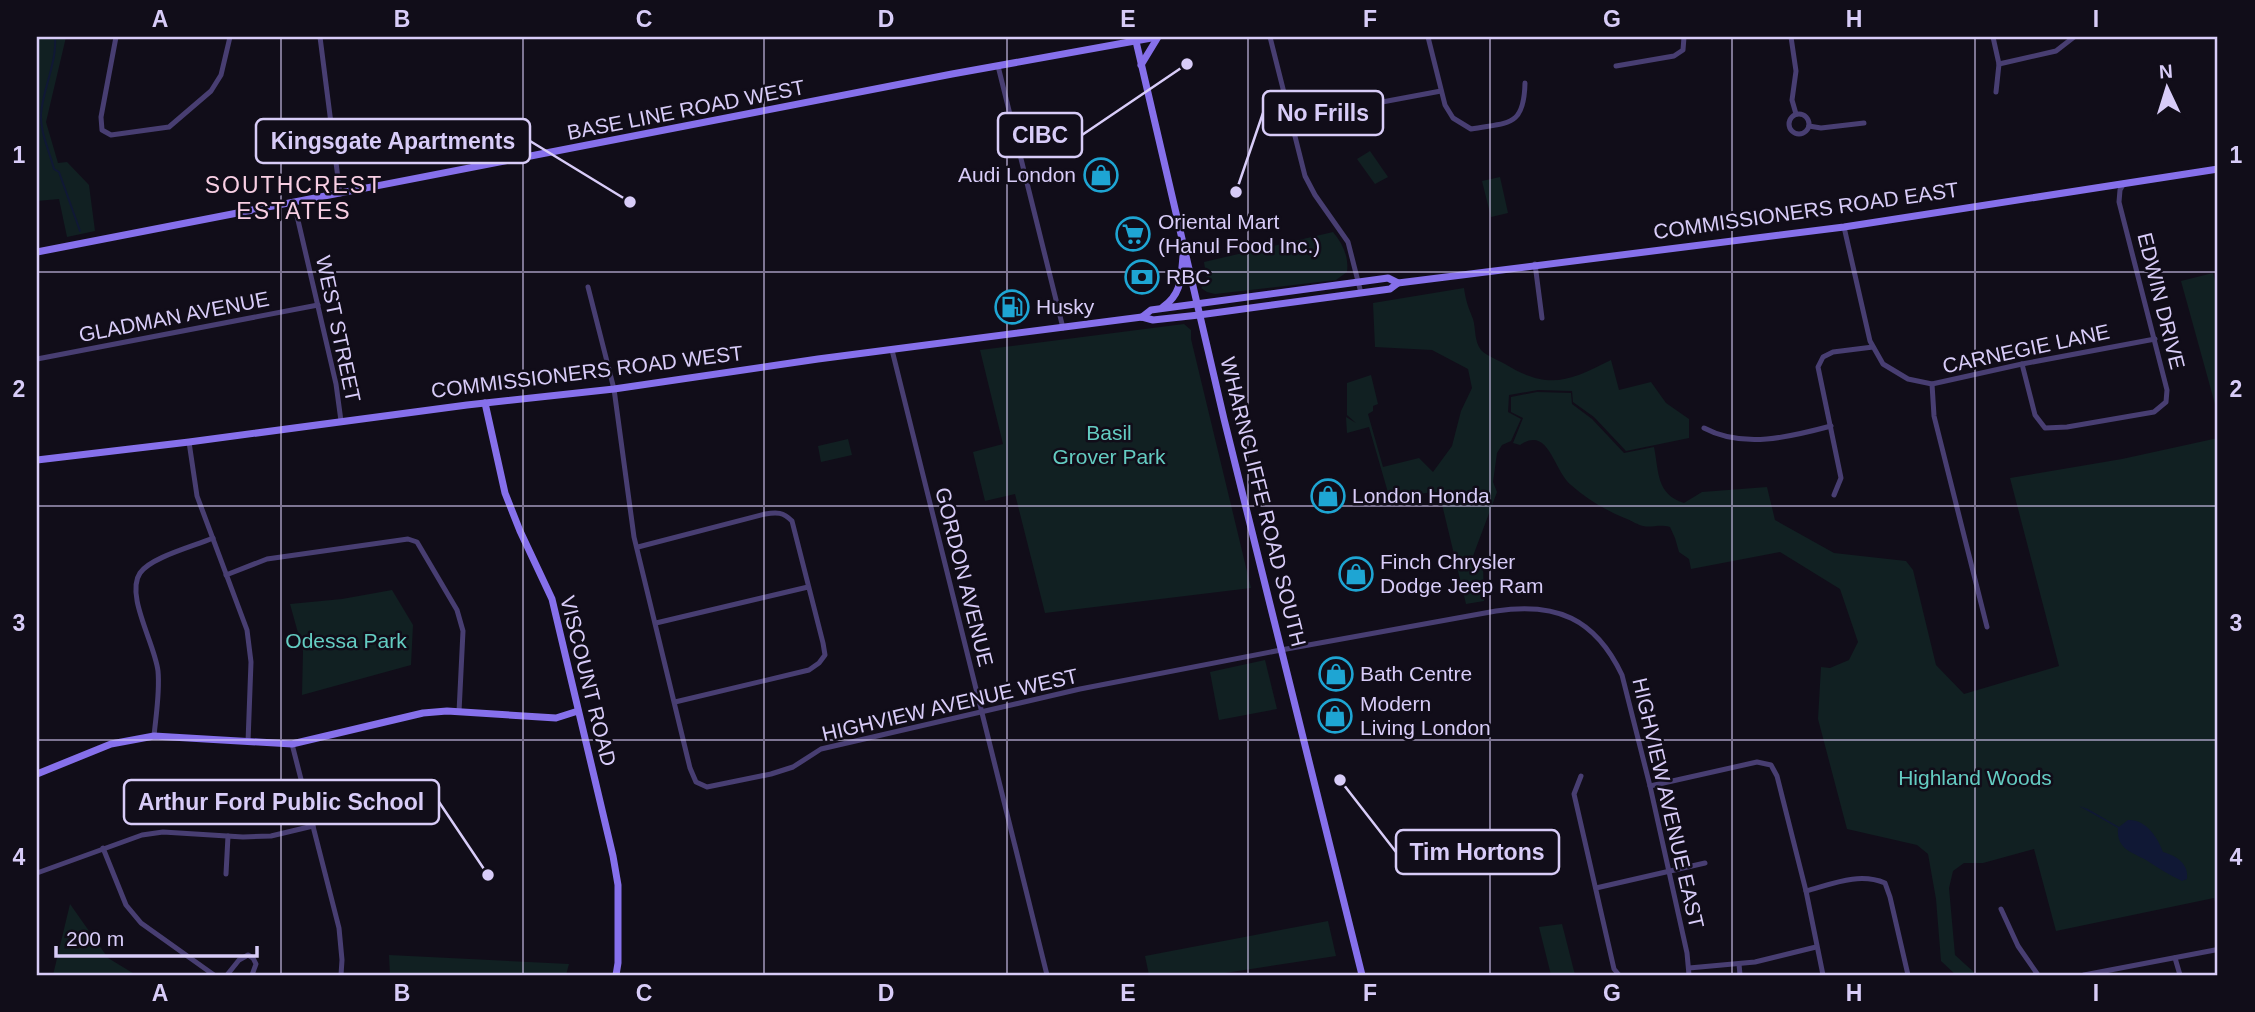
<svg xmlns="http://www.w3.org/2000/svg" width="2255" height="1012" font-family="Helvetica,sans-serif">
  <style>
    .green { fill: #112022 }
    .water { fill: #101835 }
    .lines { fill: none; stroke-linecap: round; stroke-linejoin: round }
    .stream { stroke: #101835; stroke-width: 2 }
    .street { stroke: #483e72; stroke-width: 5 }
    .secondary { stroke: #8670eb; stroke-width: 7 }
    .grid { fill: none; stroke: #d8ccf8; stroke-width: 2; stroke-opacity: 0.55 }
    .labels { text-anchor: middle; stroke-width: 5; stroke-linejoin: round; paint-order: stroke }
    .street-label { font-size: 21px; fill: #d8ccf8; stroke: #110d19 }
    .poi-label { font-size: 21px; fill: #d8ccf8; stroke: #110d19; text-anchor: start }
    .park-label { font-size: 21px; fill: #64ccc2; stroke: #110d19 }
    .neighbourhood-label { font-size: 23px; letter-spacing: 2px; fill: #f8cee3; stroke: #110d19 }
    .leader { fill: none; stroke: #d8ccf8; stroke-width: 2.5 }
    .callout-dot { fill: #d8ccf8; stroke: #110d19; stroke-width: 2.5 }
    .callout { fill: #110d19; stroke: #d8ccf8; stroke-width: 2.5 }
    .callout-label { font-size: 23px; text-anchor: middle; font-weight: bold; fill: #d8ccf8 }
    .neatline { fill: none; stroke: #d8ccf8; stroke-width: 2.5 }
    .grid-label { font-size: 23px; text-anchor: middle; font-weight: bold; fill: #d8ccf8 }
  </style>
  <rect width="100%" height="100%" fill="#110d19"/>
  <g class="green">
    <polygon points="37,37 66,37 46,122 58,163 67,162 89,185 95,231 67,237 59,199 37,201"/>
    <polygon points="1370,151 1388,177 1375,184 1357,159"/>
    <polygon points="1500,177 1508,213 1491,217 1482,181"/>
    <path d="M 1333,232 C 1343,244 1349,257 1347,272 L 1336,280 L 1215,294 L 1207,292 L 1201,288 L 1207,281 L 1204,262 Z"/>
    <polygon points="2213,273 2218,293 2218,415 2181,281"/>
    <path d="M 1464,288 C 1466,302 1468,306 1473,319 C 1476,329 1474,341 1481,350 C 1487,356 1498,360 1505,364 C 1549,391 1569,381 1611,360 L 1619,390 L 1651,382 L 1666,403 L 1689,419 L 1689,438 L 1626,451 L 1594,417 L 1573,402 L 1572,391 L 1538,390 L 1509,395 L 1508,412 L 1521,419 L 1511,441 L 1502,445 L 1497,453 L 1493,482 L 1497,492 L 1473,556 L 1483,564 L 1484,601 L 1466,604 L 1439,492 L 1389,496 L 1369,427 L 1347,433 L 1346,417 L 1356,423 L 1347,415 L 1347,383 L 1371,375 L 1378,404 L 1373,406 L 1373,411 L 1368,414 L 1383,467 L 1419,458 L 1433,472 L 1452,446 L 1461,411 L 1472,388 L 1468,369 L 1432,350 L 1375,347 L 1373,303 Z"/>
    <polygon points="1184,324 1191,330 1191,339 1251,588 1045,613 1015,494 985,501 973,452 1003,444 980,350"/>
    <path d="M 1537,392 L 1571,393 L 1572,404 L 1592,419 L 1624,453 L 1654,447 C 1659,472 1656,494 1684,503 L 1702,492 L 1767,487 L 1775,520 L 1834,553 L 1906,561 L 1913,570 L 1936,665 L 1964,694 L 2059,666 L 2010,478 L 2122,459 L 2218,438 L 2218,914 L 2214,898 L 2056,931 L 2034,849 L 1983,863 L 1964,863 L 1953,871 L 1949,888 L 1955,955 L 1977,975 L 1956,975 L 1941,961 L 1936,899 L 1928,854 L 1917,845 L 1847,829 L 1818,719 L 1821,667 L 1830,668 L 1849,660 L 1858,642 L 1840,589 L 1780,552 L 1691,569 L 1689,559 L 1679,552 L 1675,538 L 1670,527 C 1658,524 1652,528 1643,526 C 1638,525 1632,521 1627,519 C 1607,511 1588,500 1571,485 C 1553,470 1549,425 1520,445 L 1513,443 L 1523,418 L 1511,412 L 1511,397 Z"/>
    <polygon points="848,439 852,455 821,462 818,446"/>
    <polygon points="392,590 413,625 411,665 302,695 303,651 290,604 342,599"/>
    <polygon points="1265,660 1277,709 1219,720 1210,672"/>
    <polygon points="70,904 108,958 136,975 53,975"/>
    <polygon points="1328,921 1336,956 1212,975 1149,975 1145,956"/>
    <polygon points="1562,924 1575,975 1551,975 1539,927"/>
    <polygon points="389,955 569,964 566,975 390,975"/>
  </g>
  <path class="water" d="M 2079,806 L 2088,809 L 2119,827 L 2128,820 C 2146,819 2158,838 2163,852 C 2177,856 2189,864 2187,879 L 2182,881 C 2169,875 2158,868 2146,860 C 2132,852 2116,849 2118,828 Z"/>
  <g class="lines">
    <path class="stream" d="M 55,37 C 57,63 43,88 41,114 C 40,132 50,153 54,169 L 59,172 L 80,231"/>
    <g class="street">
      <polyline points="116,37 101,117 102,130 111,135 169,127 211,91 221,75 230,37"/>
      <polyline points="320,37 340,194"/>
      <polyline points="1270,37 1305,176 1315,195 1348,242 1361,293"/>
      <path d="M 1428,37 L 1445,105 L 1453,118 L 1471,129 C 1508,122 1524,128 1525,83"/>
      <polyline points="1791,37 1796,71 1792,100 1796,114"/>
      <polyline points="1993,37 1999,64 1996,92"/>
      <polyline points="1999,64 2056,51 2074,37"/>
      <polyline points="998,66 1063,328"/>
      <polyline points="1616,66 1674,56 1683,50 1684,37"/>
      <polyline points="1350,108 1441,91"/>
      <circle cx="1799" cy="124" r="10"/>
      <polyline points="1809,126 1821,128 1864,123"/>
      <polyline points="294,203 336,384 341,421"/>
      <polyline points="1844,227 1870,341 1883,364 1908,379 1932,384 2022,364 2155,339"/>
      <polyline points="1535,264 1542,318"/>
      <path d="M 588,287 L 614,389 L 634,537 L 690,768 L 696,782 L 707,787 L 771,774 L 793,767 L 821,749 L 1080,689 L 1281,650 L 1496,611 C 1556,602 1595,618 1622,675 L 1650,786 L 1687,953 L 1689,975"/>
      <polyline points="892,350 1047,975"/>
      <polyline points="37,359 318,305"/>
      <polyline points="2022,364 2035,415 2045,428 2067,427 2154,412 2166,402 2167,390 2119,202 2120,190 2124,183"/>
      <polyline points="1932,384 1934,416 1987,627"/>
      <path d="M 1704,428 C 1743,449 1790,437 1831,426"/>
      <polyline points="189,442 197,496 247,630 251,662 248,742"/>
      <polyline points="1834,495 1841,478 1818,367 1823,357 1833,352 1873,347"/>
      <path d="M 638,547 L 765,514 C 777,512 783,512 792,521 L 823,643 L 825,655 L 819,663 L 809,670 L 675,702"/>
      <polyline points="226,575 267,559 408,539 417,542 457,610 463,631 459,712"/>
      <polyline points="656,623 808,587"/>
      <path d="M 154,736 C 156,715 160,692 158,671 C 155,644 125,595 140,573 C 151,557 195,546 213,538"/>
      <polyline points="292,744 339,928 342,960 341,975"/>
      <polyline points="1581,776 1574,794 1614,969 1619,975"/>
      <polyline points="1650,786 1757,762 1771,765 1777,776 1806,891 1823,975"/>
      <polyline points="103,848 126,905 141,923 214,975"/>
      <polyline points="37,873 142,835 163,832 243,837 271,836 313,826"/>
      <polyline points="226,874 228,836"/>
      <polyline points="1596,888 1705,863"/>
      <path d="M 1806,891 C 1832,884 1859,872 1885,883 L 1890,897 L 1908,975"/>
      <polyline points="2001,909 2018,946 2038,975"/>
      <polyline points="2175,958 2180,975"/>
      <polyline points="1739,964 1740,975"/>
      <polyline points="1689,968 1755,962 1816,947"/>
      <polyline points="227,975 239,960 248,955 253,958 256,964 252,975"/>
      <polyline points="2084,975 2215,950"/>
    </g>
    <g class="secondary">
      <polyline points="1135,37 1224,419 1362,975"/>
      <polyline points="1141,65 1158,37"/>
      <polyline points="37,252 952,74 1157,37"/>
      <path d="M 1163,307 C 1182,294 1181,276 1183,256"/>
      <polyline points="1142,317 1151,310 1388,278 1398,283"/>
      <polyline points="485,403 505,493 520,531 552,599 613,856 618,885 618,963 616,975"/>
      <polyline points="37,460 189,442 467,405 614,389 818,359 1142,317 1153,320 1199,315 1390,289 1398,283 1844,227 2218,169"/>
      <polyline points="37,774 111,744 154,736 292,744 423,713 447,711 556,718 578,711"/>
    </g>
  </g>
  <path class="grid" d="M 281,37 L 281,975M 523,37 L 523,975M 764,37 L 764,975M 1007,37 L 1007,975M 1248,37 L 1248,975M 1490,37 L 1490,975M 1732,37 L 1732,975M 1975,37 L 1975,975M 37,272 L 2218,272M 37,506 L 2218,506M 37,740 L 2218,740"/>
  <defs>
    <symbol id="shop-ring" viewBox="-11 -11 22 22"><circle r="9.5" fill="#110d19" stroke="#1ea5d3" stroke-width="1.5"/><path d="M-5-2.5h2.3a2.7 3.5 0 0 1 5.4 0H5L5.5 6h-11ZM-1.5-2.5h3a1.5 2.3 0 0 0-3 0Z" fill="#1ea5d3"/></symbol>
    <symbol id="supermarket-ring" viewBox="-11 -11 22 22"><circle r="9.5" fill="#110d19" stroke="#1ea5d3" stroke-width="1.5"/><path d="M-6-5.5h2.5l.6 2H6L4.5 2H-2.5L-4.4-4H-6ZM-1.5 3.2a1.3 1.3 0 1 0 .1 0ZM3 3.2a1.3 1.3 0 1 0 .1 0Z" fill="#1ea5d3"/></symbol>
    <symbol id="bank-ring" viewBox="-11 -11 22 22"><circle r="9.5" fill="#110d19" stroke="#1ea5d3" stroke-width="1.5"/><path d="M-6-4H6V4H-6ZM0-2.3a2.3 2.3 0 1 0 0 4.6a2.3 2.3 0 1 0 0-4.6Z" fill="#1ea5d3"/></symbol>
    <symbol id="fuel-ring" viewBox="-11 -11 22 22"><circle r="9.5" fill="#110d19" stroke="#1ea5d3" stroke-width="1.5"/><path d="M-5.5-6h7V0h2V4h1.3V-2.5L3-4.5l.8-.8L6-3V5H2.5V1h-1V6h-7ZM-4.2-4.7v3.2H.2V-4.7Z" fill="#1ea5d3"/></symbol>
  </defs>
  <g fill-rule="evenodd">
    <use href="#shop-ring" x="1082" y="156" width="38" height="38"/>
    <use href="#supermarket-ring" x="1114" y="215" width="38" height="38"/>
    <use href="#bank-ring" x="1123" y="258" width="38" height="38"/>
    <use href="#fuel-ring" x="993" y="288" width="38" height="38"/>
    <use href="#shop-ring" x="1309" y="477" width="38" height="38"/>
    <use href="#shop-ring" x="1337" y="555" width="38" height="38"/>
    <use href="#shop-ring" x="1317" y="655" width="38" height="38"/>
    <use href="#shop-ring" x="1316" y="697" width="38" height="38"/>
  </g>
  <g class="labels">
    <g class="street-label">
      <text transform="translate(686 110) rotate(-11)" y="7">BASE LINE ROAD WEST</text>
      <text transform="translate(1806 211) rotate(-8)" y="7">COMMISSIONERS ROAD EAST</text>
      <text transform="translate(2161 301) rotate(76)" y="7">EDWIN DRIVE</text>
      <text transform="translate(174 317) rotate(-11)" y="7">GLADMAN AVENUE</text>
      <text transform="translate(338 329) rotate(78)" y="7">WEST STREET</text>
      <text transform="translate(2026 349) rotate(-12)" y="7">CARNEGIE LANE</text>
      <text transform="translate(587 372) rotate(-7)" y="7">COMMISSIONERS ROAD WEST</text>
      <text transform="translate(1263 502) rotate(76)" y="7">WHARNCLIFFE ROAD SOUTH</text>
      <text transform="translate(964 577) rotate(76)" y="7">GORDON AVENUE</text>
      <text transform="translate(588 681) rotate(76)" y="7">VISCOUNT ROAD</text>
      <text transform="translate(950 705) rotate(-13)" y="7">HIGHVIEW AVENUE WEST</text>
      <text transform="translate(1668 803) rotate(77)" y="7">HIGHVIEW AVENUE EAST</text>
    </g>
    <g class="poi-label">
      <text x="1076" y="182" text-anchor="end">Audi London</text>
      <text x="1158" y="229">Oriental Mart<tspan x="1158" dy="24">(Hanul Food Inc.)</tspan></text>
      <text x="1166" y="284">RBC</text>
      <text x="1036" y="314">Husky</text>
      <text x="1352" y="503">London Honda</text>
      <text x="1380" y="569">Finch Chrysler<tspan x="1380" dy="24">Dodge Jeep Ram</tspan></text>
      <text x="1360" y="681">Bath Centre</text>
      <text x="1360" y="711">Modern<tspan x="1360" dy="24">Living London</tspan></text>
    </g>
    <g class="park-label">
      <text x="1109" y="440">Basil<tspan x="1109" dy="24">Grover Park</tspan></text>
      <text x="346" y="648">Odessa Park</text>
      <text x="1975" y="785">Highland Woods</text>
    </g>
    <g class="neighbourhood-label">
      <text x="294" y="193">SOUTHCREST<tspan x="294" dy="26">ESTATES</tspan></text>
    </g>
  </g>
  <path class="leader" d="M1236 192L1263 113M1187 64L1082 135M630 202L530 141M488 875L439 802M1340 780L1396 852"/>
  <g class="callout-dot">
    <circle cx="1236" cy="192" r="7"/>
    <circle cx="1187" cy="64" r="7"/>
    <circle cx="630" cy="202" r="7"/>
    <circle cx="488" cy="875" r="7"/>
    <circle cx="1340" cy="780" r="7"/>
  </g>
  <g class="callout">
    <rect x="1263" y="91" width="120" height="44" rx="7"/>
    <rect x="998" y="113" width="84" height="44" rx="7"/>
    <rect x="256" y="119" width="274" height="44" rx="7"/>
    <rect x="124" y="780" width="315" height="44" rx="7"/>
    <rect x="1396" y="830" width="163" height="44" rx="7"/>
  </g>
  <g class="callout-label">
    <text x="1323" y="121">No Frills</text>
    <text x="1040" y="143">CIBC</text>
    <text x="393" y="149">Kingsgate Apartments</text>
    <text x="281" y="810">Arthur Ford Public School</text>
    <text x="1477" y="860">Tim Hortons</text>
  </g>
  <rect width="2255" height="1012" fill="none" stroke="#110d19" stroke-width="77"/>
  <g transform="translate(2167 88) rotate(356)" stroke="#110d19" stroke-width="5" paint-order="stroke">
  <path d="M0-5L12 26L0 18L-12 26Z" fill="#d8ccf8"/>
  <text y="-10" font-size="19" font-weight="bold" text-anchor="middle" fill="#d8ccf8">N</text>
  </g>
  <path d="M56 946v10h201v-10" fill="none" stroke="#d8ccf8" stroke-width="3.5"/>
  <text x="66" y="946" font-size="21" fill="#d8ccf8" stroke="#110d19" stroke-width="5" paint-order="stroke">200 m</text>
  <rect x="38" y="38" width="2178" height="936" class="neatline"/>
  <g class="grid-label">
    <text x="160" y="27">A</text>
    <text x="402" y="27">B</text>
    <text x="644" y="27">C</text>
    <text x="886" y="27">D</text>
    <text x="1128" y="27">E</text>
    <text x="1370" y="27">F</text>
    <text x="1612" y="27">G</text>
    <text x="1854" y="27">H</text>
    <text x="2096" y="27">I</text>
    <text x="19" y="163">1</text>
    <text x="2236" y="163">1</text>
    <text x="19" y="397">2</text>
    <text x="2236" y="397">2</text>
    <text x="19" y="631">3</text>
    <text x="2236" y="631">3</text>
    <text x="19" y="865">4</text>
    <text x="2236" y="865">4</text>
    <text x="160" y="1001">A</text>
    <text x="402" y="1001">B</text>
    <text x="644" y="1001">C</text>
    <text x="886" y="1001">D</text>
    <text x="1128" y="1001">E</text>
    <text x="1370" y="1001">F</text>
    <text x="1612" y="1001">G</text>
    <text x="1854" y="1001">H</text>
    <text x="2096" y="1001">I</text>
  </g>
</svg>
